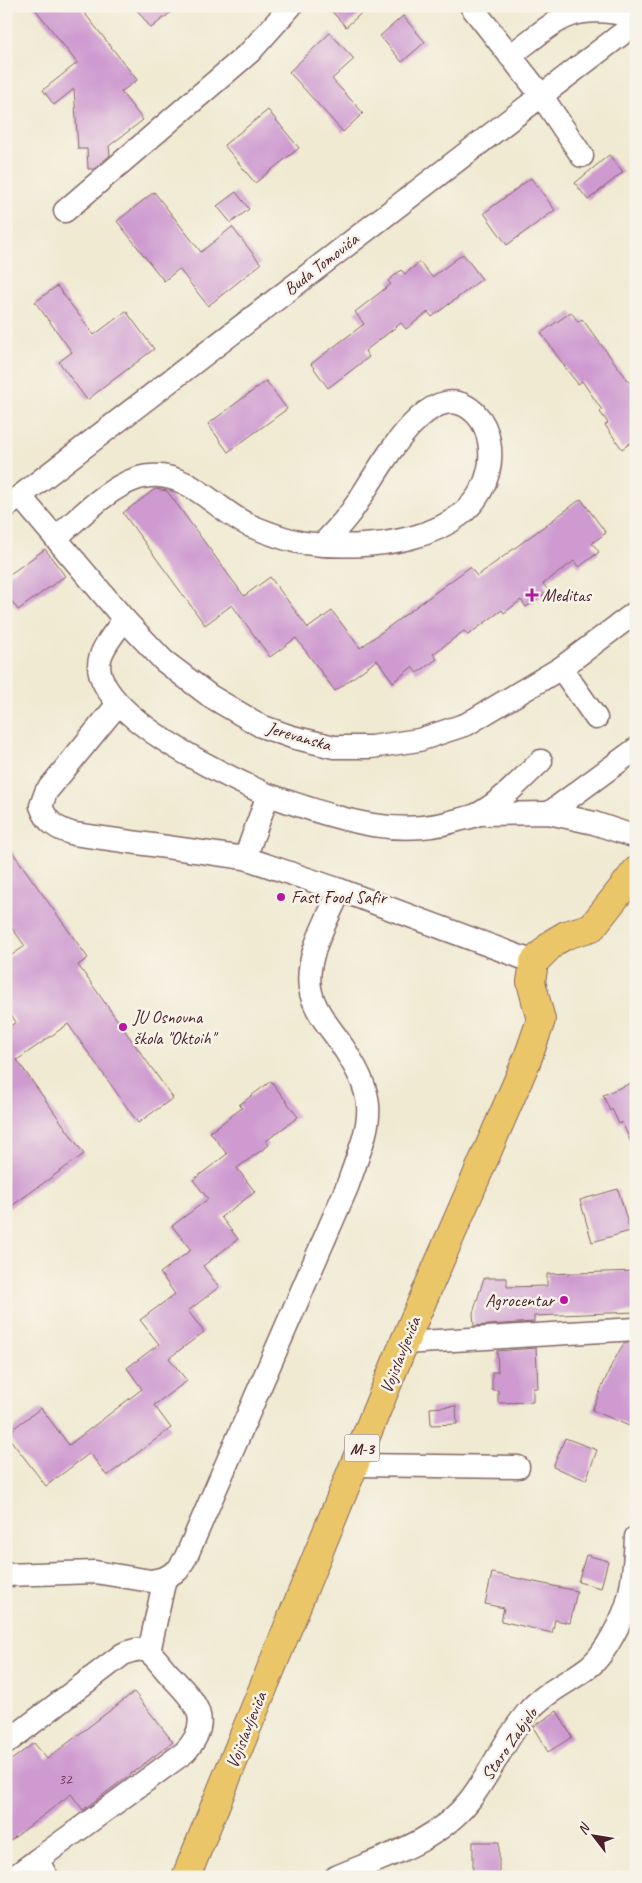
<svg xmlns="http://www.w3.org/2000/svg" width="642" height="1883" font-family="Caveat,sans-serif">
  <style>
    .building { fill: #ce9ad0 }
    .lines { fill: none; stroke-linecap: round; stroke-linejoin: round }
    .minor-casing { stroke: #846665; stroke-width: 25 }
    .major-casing { stroke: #846665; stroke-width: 30 }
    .minor { stroke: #fff; stroke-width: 22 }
    .major { stroke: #ebc669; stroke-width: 28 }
    .poi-dot { fill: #b5179e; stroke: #f7f3e8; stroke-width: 2 }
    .labels { text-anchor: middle; stroke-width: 5; stroke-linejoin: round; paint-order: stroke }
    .number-label { font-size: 15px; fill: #6b3e54 }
    .shield { fill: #f7f3e8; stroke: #7e5f64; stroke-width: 1 }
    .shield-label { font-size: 16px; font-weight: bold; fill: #4a1f2b }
    .street-label { font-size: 18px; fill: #4a1f2b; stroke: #f7f3e8 }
    .poi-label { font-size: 18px; fill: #4a1f2b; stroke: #f7f3e8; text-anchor: start }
  </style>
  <rect width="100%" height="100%" fill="#f7f3e8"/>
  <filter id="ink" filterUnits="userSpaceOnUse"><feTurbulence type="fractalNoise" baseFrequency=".02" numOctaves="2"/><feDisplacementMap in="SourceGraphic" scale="10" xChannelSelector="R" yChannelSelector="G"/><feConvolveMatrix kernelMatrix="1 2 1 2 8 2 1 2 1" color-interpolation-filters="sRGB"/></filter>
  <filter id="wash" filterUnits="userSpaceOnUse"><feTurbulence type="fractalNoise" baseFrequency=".0096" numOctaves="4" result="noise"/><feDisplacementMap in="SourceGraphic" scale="20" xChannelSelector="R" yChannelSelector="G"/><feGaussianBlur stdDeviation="1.12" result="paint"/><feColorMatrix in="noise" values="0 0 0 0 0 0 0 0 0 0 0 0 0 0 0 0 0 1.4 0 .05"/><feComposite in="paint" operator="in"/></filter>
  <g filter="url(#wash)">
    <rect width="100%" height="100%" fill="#f0ead2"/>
    <g id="blocks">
      <g class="building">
        <polygon points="33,6 79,6 137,80 121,92 143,120 109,146 110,155 94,169 88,169 87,149 78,149 74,89 54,105 43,90 77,63"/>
        <polygon points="134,6 179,6 151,28"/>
        <polygon points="327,6 369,6 346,27"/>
        <polygon points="403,16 425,42 402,62 380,36"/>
        <polygon points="330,33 354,59 332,79 363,113 343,132 289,72"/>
        <polygon points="268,110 299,148 255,183 224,145"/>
        <polygon points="609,155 623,172 588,200 575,183"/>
        <polygon points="531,178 555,210 507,245 484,213"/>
        <polygon points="154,192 201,252 232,227 261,264 208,306 179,269 164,281 117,221"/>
        <polygon points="236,192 249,209 231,223 217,206"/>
        <polygon points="463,254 482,279 432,317 428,312 406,329 401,323 365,351 369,357 328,388 311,364 364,324 355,312 391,284 388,281 401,270 405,274 420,262 432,277"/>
        <polygon points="57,286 94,335 126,311 154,349 87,400 59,362 72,352 35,302"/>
        <polygon points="571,312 578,322 582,319 636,391 636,439 622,449 605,425 608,423 600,412 602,410 582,381 578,384 570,374 541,333"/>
        <polygon points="266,381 287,409 228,452 208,424"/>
        <polygon points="155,489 167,491 244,596 270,577 308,628 332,611 360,648 470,567 477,576 581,499 606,533 592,543 599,552 579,567 574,561 543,584 549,591 526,607 521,600 504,613 502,610 468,635 464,631 433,654 437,659 417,673 412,667 393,682 377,660 335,691 296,638 270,657 232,605 205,625 123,513"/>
        <polygon points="45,549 65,576 18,610 6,593 6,577"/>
        <polygon points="6,843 88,958 78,965 173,1098 138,1123 68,1024 17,1060 84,1154 6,1210 6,1029 16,1022 6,1008 6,959 25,946 6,920"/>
        <polygon points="271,1081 298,1117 266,1141 269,1145 237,1168 255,1192 221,1217 238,1239 203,1266 219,1287 188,1311 204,1332 169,1358 187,1381 154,1405 171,1428 107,1476 90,1453 46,1486 6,1434 41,1408 69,1445 142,1389 127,1368 159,1344 140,1320 175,1294 160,1273 191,1250 172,1226 208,1199 193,1180 227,1154 210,1132 242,1108 239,1105"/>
        <polygon points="636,1081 636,1154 622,1122 619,1124 612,1109 610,1111 603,1095"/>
        <polygon points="618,1189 630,1231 592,1242 580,1200"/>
        <polygon points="636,1271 636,1312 534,1316 534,1322 474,1326 473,1313 484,1278 507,1278 507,1287 547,1286 547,1274"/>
        <polygon points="636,1342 636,1410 629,1426 592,1410 612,1364 624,1343"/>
        <polygon points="536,1348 538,1388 533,1388 533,1402 498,1403 498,1390 492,1390 492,1372 498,1372 497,1351"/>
        <polygon points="456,1406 457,1424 431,1425 430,1408"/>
        <polygon points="565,1438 597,1450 586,1480 553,1467"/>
        <polygon points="586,1555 608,1561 601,1588 578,1582"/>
        <polygon points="492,1573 577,1591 570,1623 555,1620 552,1633 501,1621 504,1608 485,1604"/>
        <polygon points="134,1692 173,1742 83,1810 71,1794 6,1844 6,1764 34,1743 47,1759"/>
        <polygon points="557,1711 572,1737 548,1752 533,1727"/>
        <rect x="473" y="1842" width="26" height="33"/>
      </g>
    </g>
  </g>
  <g filter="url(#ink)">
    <use href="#blocks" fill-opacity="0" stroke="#846665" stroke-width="1"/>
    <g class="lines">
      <defs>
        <g id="minor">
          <polyline points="471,6 541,95 582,156"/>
          <path d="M 510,56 C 559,19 571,1 636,17"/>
          <polyline points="65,211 250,52 291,6"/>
          <polyline points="20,496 124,619 164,661 210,696 261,726 292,737 334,747 371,747 419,740 467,724 561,668 636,612"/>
          <polyline points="6,507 636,23"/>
          <path d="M 56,538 C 80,517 117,478 150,476 C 190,472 218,512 251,526 C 268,533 286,540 304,543 C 363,551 470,544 488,473 C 493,454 490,428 476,414 C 429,366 375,479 353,509 C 344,522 333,533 322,545"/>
          <path d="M 124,619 C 116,632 99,649 99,666 C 101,718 226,776 268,795 L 245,858"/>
          <polyline points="561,668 596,718"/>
          <path d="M 118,704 L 46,792 L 41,806 C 47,823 57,829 74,834 L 245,858 L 340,890 L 534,962"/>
          <path d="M 268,795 C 330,815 392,841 458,820 C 465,818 474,817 480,813 C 503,800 522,779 541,761"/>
          <polyline points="549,813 636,749"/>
          <polyline points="479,814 549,813 594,823 636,837"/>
          <polyline points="404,1343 636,1329"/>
          <polyline points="354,1465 518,1467"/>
          <path d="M 6,1575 L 95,1572 L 151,1581 L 165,1578 L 178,1570 L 186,1557 L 347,1187 C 372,1116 382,1104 337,1038 C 326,1023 313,1007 310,988 C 305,956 328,919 340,890"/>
          <polyline points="149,1652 165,1578"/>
          <path d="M 6,1743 L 123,1654 C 131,1651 140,1647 149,1652 C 156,1657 163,1668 170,1675 C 194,1701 215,1719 185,1752 L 37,1860 L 47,1877"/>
          <polyline points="14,1877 37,1860"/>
          <path d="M 336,1877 C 383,1857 436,1843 469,1801 C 491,1773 504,1740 527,1713 C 544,1692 570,1682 590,1666 C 605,1654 625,1616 629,1597 C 634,1577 635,1557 636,1537"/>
        </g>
        <polyline id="major" points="186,1877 404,1343 527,1060 541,1020 531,982 534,962 554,942 566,935 592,927 636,871"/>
      </defs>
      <use href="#minor" class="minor-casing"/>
      <use href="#major" class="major-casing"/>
      <use href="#minor" class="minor"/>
      <use href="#major" class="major"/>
    </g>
  </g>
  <g class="poi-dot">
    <path d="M529.5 587.5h5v5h5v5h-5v5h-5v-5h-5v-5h5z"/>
    <circle cx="281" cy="897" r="5"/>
    <circle cx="123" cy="1027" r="5"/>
    <circle cx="564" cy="1300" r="5"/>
  </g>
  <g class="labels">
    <g class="number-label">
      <text x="65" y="1784">32</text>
    </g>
    <rect class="shield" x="344.5" y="1434.5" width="35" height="27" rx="4"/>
    <g class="shield-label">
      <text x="362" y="1454">M-3</text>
    </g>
    <g class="street-label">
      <text transform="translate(321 264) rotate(-38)" y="6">Buda Tomovića</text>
      <text transform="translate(299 736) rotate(16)" y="6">Jerevanska</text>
      <text transform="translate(400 1355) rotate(-68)" y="6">Vojislavljevića</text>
      <text transform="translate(246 1730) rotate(-68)" y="6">Vojislavljevića</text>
      <text transform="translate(509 1744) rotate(-55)" y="6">Staro Zabjelo</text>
    </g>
    <g class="poi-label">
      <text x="542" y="601">Meditas</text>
      <text x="291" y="903">Fast Food Safir</text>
      <text x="133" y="1023">JU Osnovna<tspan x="133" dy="21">škola "Oktoih"</tspan></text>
      <text x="554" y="1306" text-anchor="end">Agrocentar</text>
    </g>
  </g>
  <rect width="642" height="1883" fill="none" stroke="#f7f3e8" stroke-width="25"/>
  <g transform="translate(594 1836) rotate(301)" stroke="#f7f3e8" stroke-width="4" paint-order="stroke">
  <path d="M0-4L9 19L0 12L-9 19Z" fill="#4a1f2b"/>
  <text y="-8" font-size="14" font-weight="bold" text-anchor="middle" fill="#4a1f2b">N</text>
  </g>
</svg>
